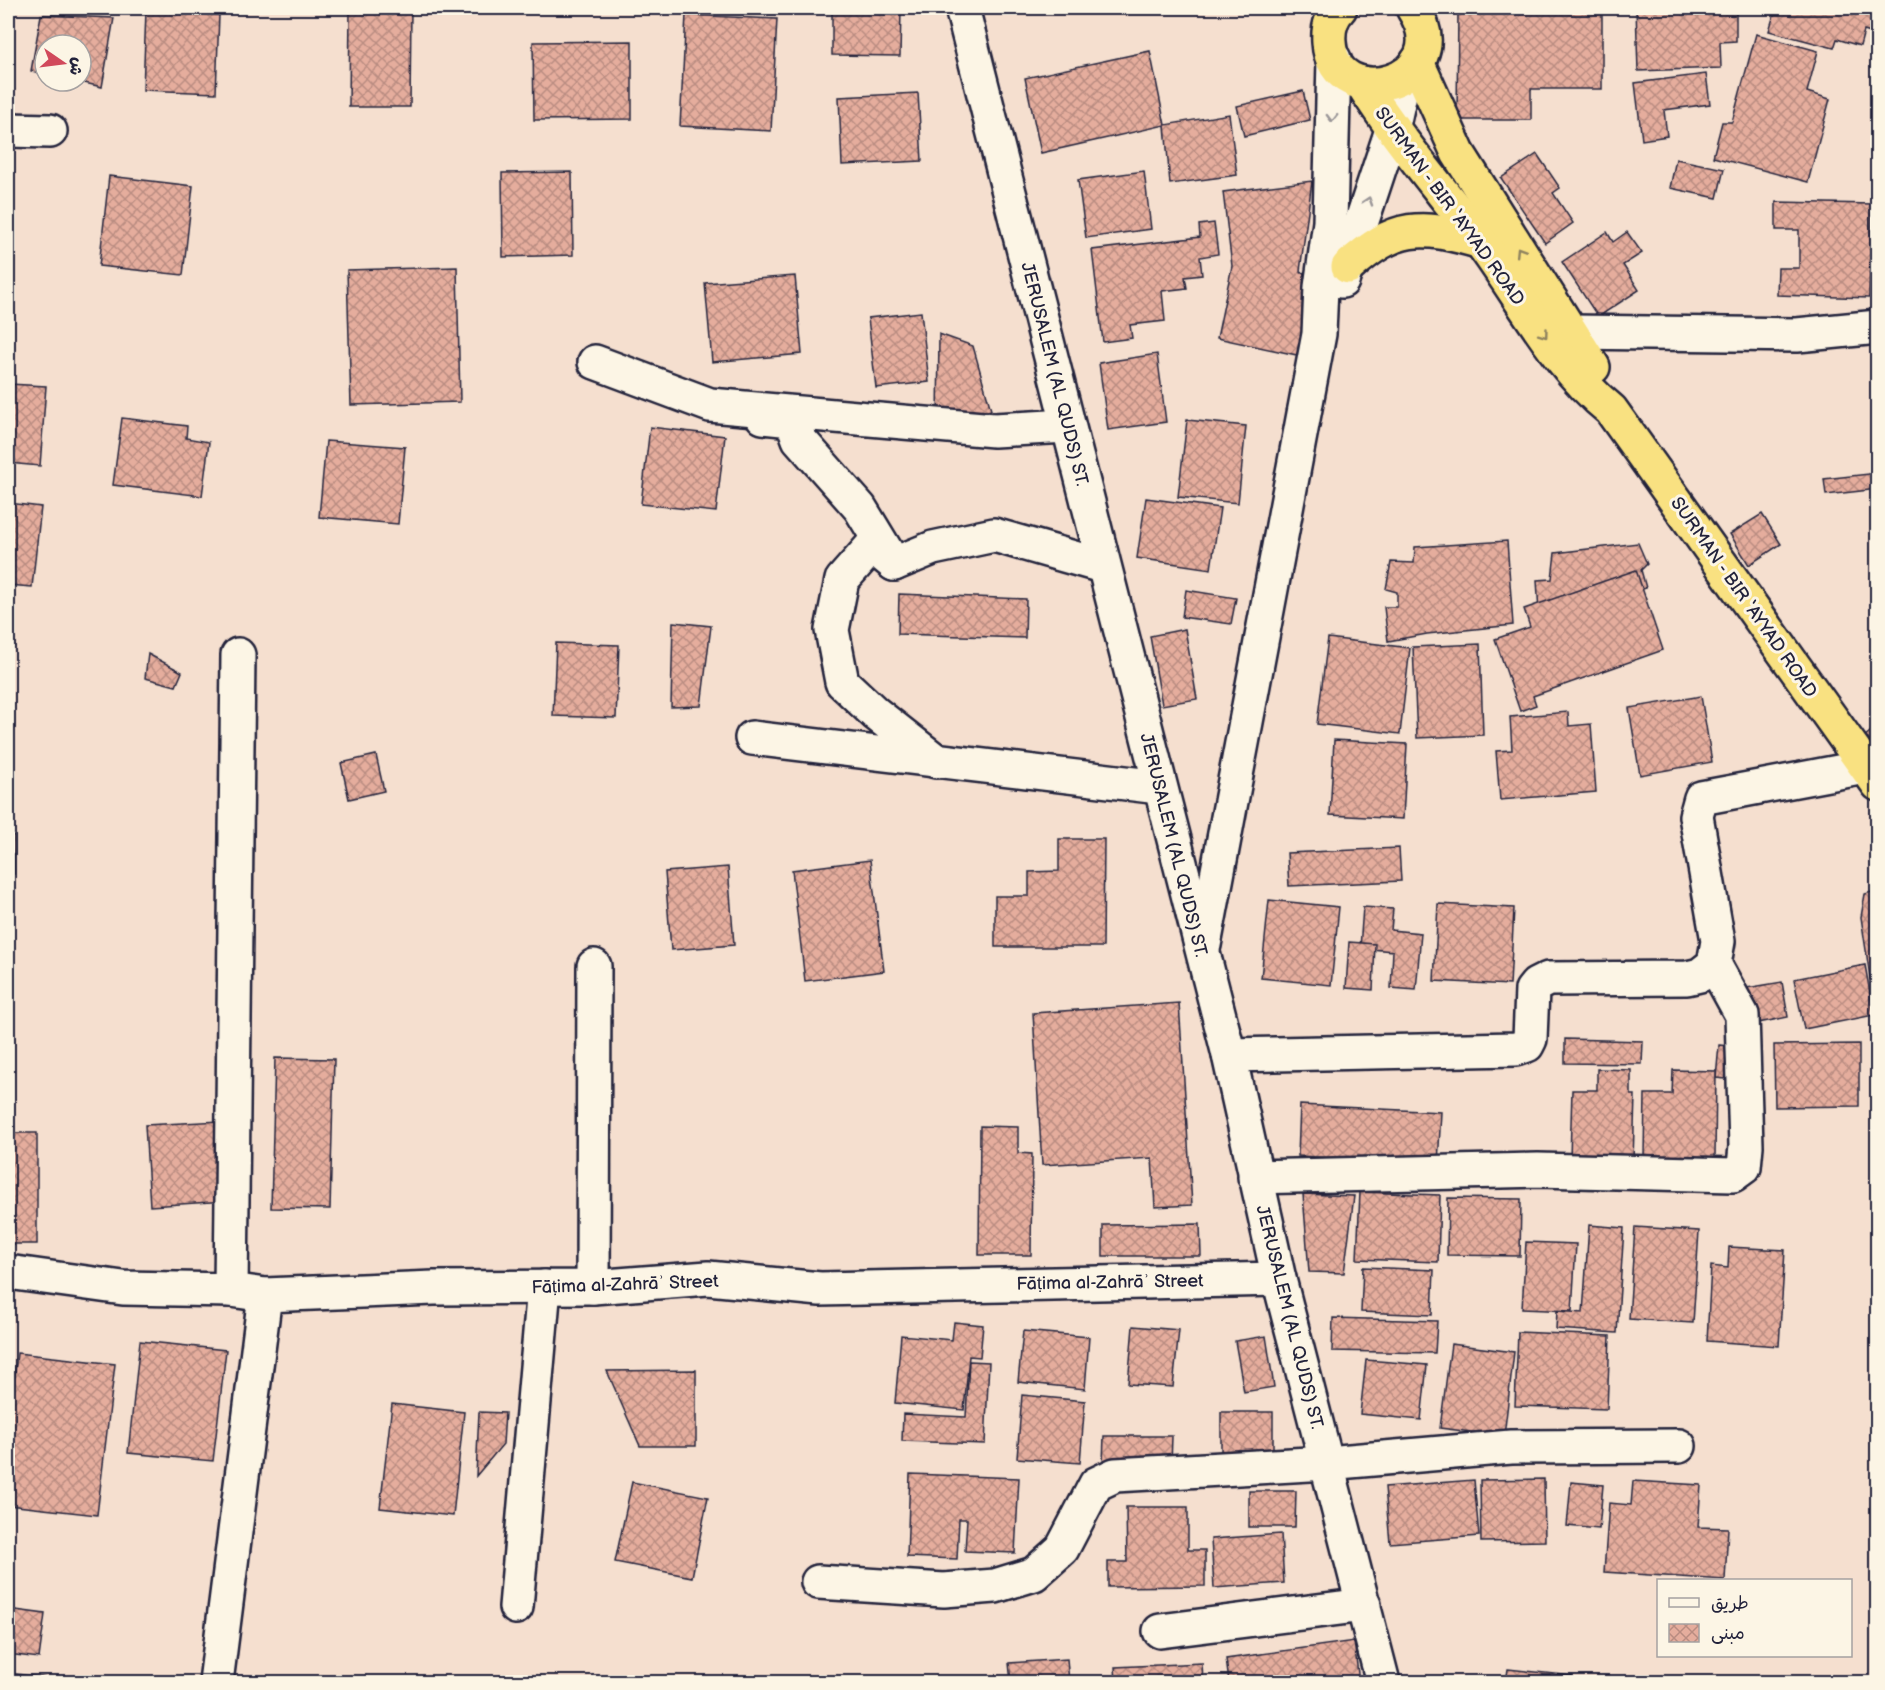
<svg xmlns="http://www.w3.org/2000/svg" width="1885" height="1690" font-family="'Balsamiq Sans','Playpen Sans Arabic',sans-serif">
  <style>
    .building { fill: url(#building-cross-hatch); stroke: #22223b; stroke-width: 1.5 }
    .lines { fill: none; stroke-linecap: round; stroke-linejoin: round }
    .minor-casing { stroke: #22223b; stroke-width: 38 }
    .tertiary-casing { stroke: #22223b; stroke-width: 38 }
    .trunk-casing { stroke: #22223b; stroke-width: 38 }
    .minor { stroke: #fcf5e5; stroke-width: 33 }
    .tertiary { stroke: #fcf5e5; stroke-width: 33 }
    .trunk { stroke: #f9e181; stroke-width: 33 }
    .oneway { stroke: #9a9698 }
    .oneway2 { stroke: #8e825e }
    .labels { text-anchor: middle; stroke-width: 6; stroke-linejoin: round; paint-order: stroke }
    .street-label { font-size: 18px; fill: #22223b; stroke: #fcf5e5 }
  </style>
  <defs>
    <pattern id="building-cross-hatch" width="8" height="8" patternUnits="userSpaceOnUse" patternTransform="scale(1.5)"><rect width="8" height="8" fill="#e5ad9d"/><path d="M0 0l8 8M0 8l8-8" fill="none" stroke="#b98c81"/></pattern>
  </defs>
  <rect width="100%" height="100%" fill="#f5dfcf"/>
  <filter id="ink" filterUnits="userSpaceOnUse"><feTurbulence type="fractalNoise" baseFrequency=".0167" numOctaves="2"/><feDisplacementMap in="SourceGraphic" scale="12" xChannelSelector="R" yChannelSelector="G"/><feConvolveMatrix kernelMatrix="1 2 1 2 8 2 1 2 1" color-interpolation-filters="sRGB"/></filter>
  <g filter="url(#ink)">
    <g class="building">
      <polygon points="350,8 411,8 410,107 349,107"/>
      <polygon points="832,8 901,8 900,56 832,55"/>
      <polygon points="1458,8 1613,8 1613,11 1602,11 1602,89 1531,89 1531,120 1457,120"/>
      <polygon points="1636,8 1736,8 1736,41 1720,42 1721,68 1638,71"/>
      <polygon points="1776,8 1878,8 1878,19 1874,34 1864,31 1860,46 1837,39 1834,48 1769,31"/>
      <polygon points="146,11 219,15 216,93 143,90"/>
      <polygon points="41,15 114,18 102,87 76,81 81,81 81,45 45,45 45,74 31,71"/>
      <polygon points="686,15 777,19 771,131 680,126"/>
      <polygon points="1756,34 1818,51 1807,92 1830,99 1808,182 1713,157 1722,122 1732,122"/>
      <polygon points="632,41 632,119 534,120 533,42"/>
      <polygon points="1150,51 1165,125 1041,153 1025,78"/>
      <polygon points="1706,74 1710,104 1664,110 1667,136 1642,140 1635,83"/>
      <polygon points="1303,91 1310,120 1244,136 1237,106"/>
      <polygon points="918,93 922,161 842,165 839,97"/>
      <polygon points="1229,114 1237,175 1170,184 1165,125"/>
      <polygon points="1537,154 1560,188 1553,193 1573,223 1545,243 1501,178"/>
      <polygon points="1676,159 1724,169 1717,198 1670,188"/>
      <polygon points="1144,171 1151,229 1086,238 1078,180"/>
      <polygon points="572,172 573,255 503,257 502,173"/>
      <polygon points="109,176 193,186 183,275 99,266"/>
      <polygon points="1312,181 1300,271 1314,278 1297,355 1217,338 1232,266 1223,192"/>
      <polygon points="1776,202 1872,204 1869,298 1777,295 1778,268 1799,268 1799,230 1776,230"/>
      <polygon points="1214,223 1218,254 1200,257 1202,275 1185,277 1187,288 1162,291 1165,321 1130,325 1132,338 1103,342 1092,250 1200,237 1199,225"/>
      <polygon points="1607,232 1613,242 1627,232 1642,253 1623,265 1639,290 1598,317 1562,262"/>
      <polygon points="457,267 460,402 351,405 347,270"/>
      <polygon points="795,276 802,354 712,362 705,283"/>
      <polygon points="921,312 929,382 876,388 868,318"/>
      <polygon points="939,334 973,346 991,410 938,424"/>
      <polygon points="1157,354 1166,422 1108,430 1099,363"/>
      <polygon points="8,384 46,386 40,466 8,463"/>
      <polygon points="122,418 187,426 186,438 209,442 202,496 113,485"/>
      <polygon points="1187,420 1246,426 1238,503 1178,497"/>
      <polygon points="650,427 725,436 716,512 641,504"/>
      <polygon points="326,441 405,447 398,524 319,517"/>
      <polygon points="1878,473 1878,489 1826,495 1824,479"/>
      <polygon points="1146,498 1220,508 1211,569 1137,558"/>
      <polygon points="8,503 41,507 32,587 8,585"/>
      <polygon points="1762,514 1781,544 1749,565 1730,534"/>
      <polygon points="1507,541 1513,625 1427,634 1388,641 1384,607 1397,607 1397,592 1386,589 1391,562 1414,563 1415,547"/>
      <polygon points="1638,543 1647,564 1641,570 1646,588 1636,591 1629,579 1539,612 1537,580 1552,579 1555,553"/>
      <polygon points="1636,570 1663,650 1533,696 1536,705 1520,711 1495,639 1530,627 1524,609"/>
      <polygon points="1186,590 1236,598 1231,624 1182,617"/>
      <polygon points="899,594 1026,599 1025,638 898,634"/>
      <polygon points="673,622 711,626 701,706 671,707"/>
      <polygon points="1185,629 1197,699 1162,705 1150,636"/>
      <polygon points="1328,638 1410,648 1400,734 1317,724"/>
      <polygon points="556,643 619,645 616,718 553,716"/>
      <polygon points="1480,644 1483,735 1417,738 1413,647"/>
      <polygon points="148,654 182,672 176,686 145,678"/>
      <polygon points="1875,678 1878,678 1878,756 1864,737 1876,727"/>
      <polygon points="1701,696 1712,762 1640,775 1629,708"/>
      <polygon points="1568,712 1569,726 1591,724 1596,792 1500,800 1496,751 1512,750 1510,717"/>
      <polygon points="1334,740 1407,744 1403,819 1330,815"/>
      <polygon points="376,755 384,791 349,799 341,763"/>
      <polygon points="8,835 14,836 14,874 8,872"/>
      <polygon points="1059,839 1104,839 1103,947 995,947 995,896 1029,896 1029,872 1059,871"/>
      <polygon points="1399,848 1401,881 1289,886 1287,853"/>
      <polygon points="870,860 884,971 805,981 792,870"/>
      <polygon points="728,867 734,945 671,950 665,872"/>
      <polygon points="1878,890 1878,987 1872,990 1861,917 1865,894"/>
      <polygon points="1269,900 1339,907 1331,985 1261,978"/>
      <polygon points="1438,904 1514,908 1510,985 1434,981"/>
      <polygon points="1363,907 1393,909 1391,930 1421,933 1416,990 1391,988 1393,951 1360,948"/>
      <polygon points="1349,942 1375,944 1373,990 1346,988"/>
      <polygon points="1865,965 1874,1015 1804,1029 1794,979"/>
      <polygon points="1782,982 1788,1017 1753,1024 1746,988"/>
      <polygon points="1179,1003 1192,1205 1155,1207 1152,1158 1042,1165 1033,1013"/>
      <polygon points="1565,1039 1643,1041 1642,1064 1565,1063"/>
      <polygon points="1859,1044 1859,1106 1775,1107 1774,1045"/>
      <polygon points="1719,1045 1740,1047 1737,1080 1716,1078"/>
      <polygon points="275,1058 334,1059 330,1209 271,1208"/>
      <polygon points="1597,1069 1631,1070 1631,1095 1635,1095 1633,1161 1570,1159 1572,1090 1597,1090"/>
      <polygon points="1673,1070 1716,1071 1715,1158 1644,1157 1645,1094 1672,1094"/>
      <polygon points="1300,1105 1441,1112 1438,1163 1298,1156"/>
      <polygon points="221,1121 226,1201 150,1206 145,1125"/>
      <polygon points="980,1126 1018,1127 1018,1153 1032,1154 1031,1255 979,1255"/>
      <rect x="8" y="1133" width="29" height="111"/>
      <polygon points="1360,1192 1440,1195 1438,1262 1357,1259"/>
      <polygon points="1303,1194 1354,1196 1344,1273 1309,1272"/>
      <polygon points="1448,1198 1521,1199 1520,1256 1447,1255"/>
      <polygon points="1200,1224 1201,1256 1103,1256 1103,1225"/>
      <polygon points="1589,1225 1624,1228 1617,1333 1556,1329 1557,1311 1583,1313"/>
      <polygon points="1635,1227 1699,1231 1693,1323 1629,1319"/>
      <polygon points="1526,1242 1576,1244 1572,1311 1522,1309"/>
      <polygon points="1729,1247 1785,1250 1779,1346 1707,1341 1711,1266 1728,1268"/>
      <polygon points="1363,1267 1434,1270 1432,1315 1361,1312"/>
      <polygon points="1333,1318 1437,1321 1435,1353 1332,1351"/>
      <polygon points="954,1322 983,1325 980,1357 969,1356 964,1410 895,1403 901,1335 952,1340"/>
      <polygon points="1133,1326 1179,1330 1173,1387 1128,1384"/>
      <polygon points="1023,1331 1089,1337 1085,1389 1018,1382"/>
      <polygon points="1518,1332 1610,1336 1607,1409 1515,1406"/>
      <polygon points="1266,1336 1274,1387 1244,1392 1235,1341"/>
      <polygon points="140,1341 226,1350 213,1461 128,1453"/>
      <polygon points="1451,1344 1514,1352 1504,1436 1440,1428"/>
      <polygon points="17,1353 115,1364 97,1515 8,1505 8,1437"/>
      <polygon points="1366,1360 1427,1365 1421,1420 1360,1414"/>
      <polygon points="969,1361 989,1362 985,1444 902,1441 903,1414 966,1417"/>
      <polygon points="696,1370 696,1446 640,1446 607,1371"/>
      <polygon points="1022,1395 1085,1401 1080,1463 1017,1458"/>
      <polygon points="392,1404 464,1412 453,1516 380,1508"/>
      <polygon points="479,1412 505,1413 503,1444 476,1476"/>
      <rect x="1221" y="1412" width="52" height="39"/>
      <polygon points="1104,1436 1172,1436 1171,1465 1103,1464"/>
      <polygon points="910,1474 1019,1478 1015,1553 965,1551 967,1519 959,1519 957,1559 907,1557"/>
      <polygon points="1544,1479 1545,1541 1481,1542 1480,1480"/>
      <polygon points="1474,1480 1479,1536 1390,1543 1385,1487"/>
      <polygon points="1633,1481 1701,1485 1698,1527 1728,1528 1725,1580 1604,1572 1609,1503 1631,1505"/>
      <polygon points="632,1482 708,1497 692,1577 615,1562"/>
      <polygon points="1571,1482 1603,1485 1599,1529 1567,1526"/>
      <polygon points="1249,1491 1296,1491 1295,1527 1249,1527"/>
      <polygon points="1126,1507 1188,1507 1188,1550 1205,1550 1205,1586 1108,1587 1108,1562 1127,1562"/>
      <polygon points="1281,1534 1284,1583 1214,1588 1211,1539"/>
      <polygon points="8,1609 45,1614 39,1658 8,1654"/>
      <polygon points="1354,1641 1359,1682 1229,1682 1226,1659"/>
      <polygon points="1067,1659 1069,1682 1011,1682 1009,1663"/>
      <polygon points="1202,1663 1203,1682 1116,1682 1115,1667"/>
      <polygon points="1508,1669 1572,1676 1571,1682 1506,1682"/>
      <polygon points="8,1673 80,1682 8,1682"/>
    </g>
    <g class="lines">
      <defs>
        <g id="minor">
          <polyline points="8,130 50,131"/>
          <polyline points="1571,332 1797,335 1878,327"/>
          <polyline points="595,362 710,405 994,430 1068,426"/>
          <polyline points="763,417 792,420 799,439 860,508 894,564 933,548 994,535 1102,566"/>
          <polyline points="894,564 872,546 842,580 832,630 842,682 875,713 936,761"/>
          <polyline points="752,738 1159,787"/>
          <polyline points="1229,1055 1516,1049 1527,1045 1530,1039 1532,990 1536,985 1548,979 1687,978 1700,975 1714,964 1718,941 1696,816 1701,798 1865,767"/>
          <polyline points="1255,1177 1538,1170 1733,1175 1744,1167 1746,1146 1742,1015 1714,964"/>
          <polyline points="593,1287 594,966"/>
          <polyline points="231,1290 238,655"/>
          <polyline points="818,1582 944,1590 995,1586 1034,1574 1062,1549 1096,1484 1115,1475 1327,1463 1511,1447 1679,1446"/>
          <polyline points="516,1607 544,1287"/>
          <polyline points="1160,1631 1364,1605"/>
          <polyline points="216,1682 265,1295"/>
        </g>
        <g id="tertiary">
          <polyline points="962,8 1229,1055 1279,1279 1383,1682"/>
          <polyline points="1342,281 1392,130 1404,76"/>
          <polyline points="1204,945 1319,334 1321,287 1330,222 1334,59"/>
          <polyline points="8,1272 123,1288 231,1290 265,1295 434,1288 593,1287 708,1278 820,1289 1279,1279"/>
        </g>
        <g id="trunk">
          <path d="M 1340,8 C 1331,17 1328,29 1329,42 C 1333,117 1462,83 1413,8"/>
          <polyline points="1417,62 1458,153 1593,367"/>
          <path d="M 1362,83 C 1397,139 1440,188 1480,241 C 1522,297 1555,365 1611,410 L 1878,784"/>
          <path d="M 1348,267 C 1396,224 1420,224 1481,242"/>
        </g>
      </defs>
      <use href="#minor" class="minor-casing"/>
      <use href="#tertiary" class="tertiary-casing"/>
      <use href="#trunk" class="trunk-casing"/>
      <use href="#minor" class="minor"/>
      <use href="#tertiary" class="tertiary"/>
      <use href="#trunk" class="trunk"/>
    </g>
    <defs><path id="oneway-chevron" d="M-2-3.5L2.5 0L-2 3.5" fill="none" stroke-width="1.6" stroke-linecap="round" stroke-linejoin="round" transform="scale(1.5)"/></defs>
    <g class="oneway">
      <use href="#oneway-chevron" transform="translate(1332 118) rotate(91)"/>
      <use href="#oneway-chevron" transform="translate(1368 201) rotate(-72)"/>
    </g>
    <g class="oneway2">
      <use href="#oneway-chevron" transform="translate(1520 251) rotate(-122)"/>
      <use href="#oneway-chevron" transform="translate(1544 334) rotate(54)"/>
    </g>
  </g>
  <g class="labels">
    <g class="street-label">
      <text transform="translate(1450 206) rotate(54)" y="6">SURMAN - BIR ‘AYYAD ROAD</text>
      <text transform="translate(1055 374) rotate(76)" y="6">JERUSALEM (AL QUDS) ST.</text>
      <text transform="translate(1744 597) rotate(55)" y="6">SURMAN - BIR ‘AYYAD ROAD</text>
      <text transform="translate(1174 845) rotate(76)" y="6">JERUSALEM (AL QUDS) ST.</text>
      <text transform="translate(1110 1282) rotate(-1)" y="6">Fāṭima al-Zahrāʾ Street</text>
      <text transform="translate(625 1284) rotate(-2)" y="6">Fāṭima al-Zahrāʾ Street</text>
      <text transform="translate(1290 1317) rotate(76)" y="6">JERUSALEM (AL QUDS) ST.</text>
    </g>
  </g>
  <rect width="1885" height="1690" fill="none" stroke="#fcf5e5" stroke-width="30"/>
  <rect x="15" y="15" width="1855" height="1660" fill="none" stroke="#22223b" stroke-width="2" filter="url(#ink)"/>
  <rect x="1657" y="1579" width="195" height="78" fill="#fcf5e5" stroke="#a5a1a1" stroke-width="1.5"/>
  <rect x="1669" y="1598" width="30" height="9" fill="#fcf5e5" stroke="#a5a1a1" stroke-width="1.5"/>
  <text x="1711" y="1609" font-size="18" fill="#22223b">طريق</text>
  <rect x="1669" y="1624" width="30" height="18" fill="url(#building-cross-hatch)" stroke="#a5a1a1" stroke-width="1.5"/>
  <text x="1711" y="1639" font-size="18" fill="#22223b">مبنى</text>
  <g transform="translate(63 63) rotate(104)"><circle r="28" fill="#fcf5e5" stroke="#a5a1a1" stroke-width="1.5"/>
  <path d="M0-4.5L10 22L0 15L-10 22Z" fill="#d1495b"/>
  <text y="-9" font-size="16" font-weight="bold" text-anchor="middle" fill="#22223b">ش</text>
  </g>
</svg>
